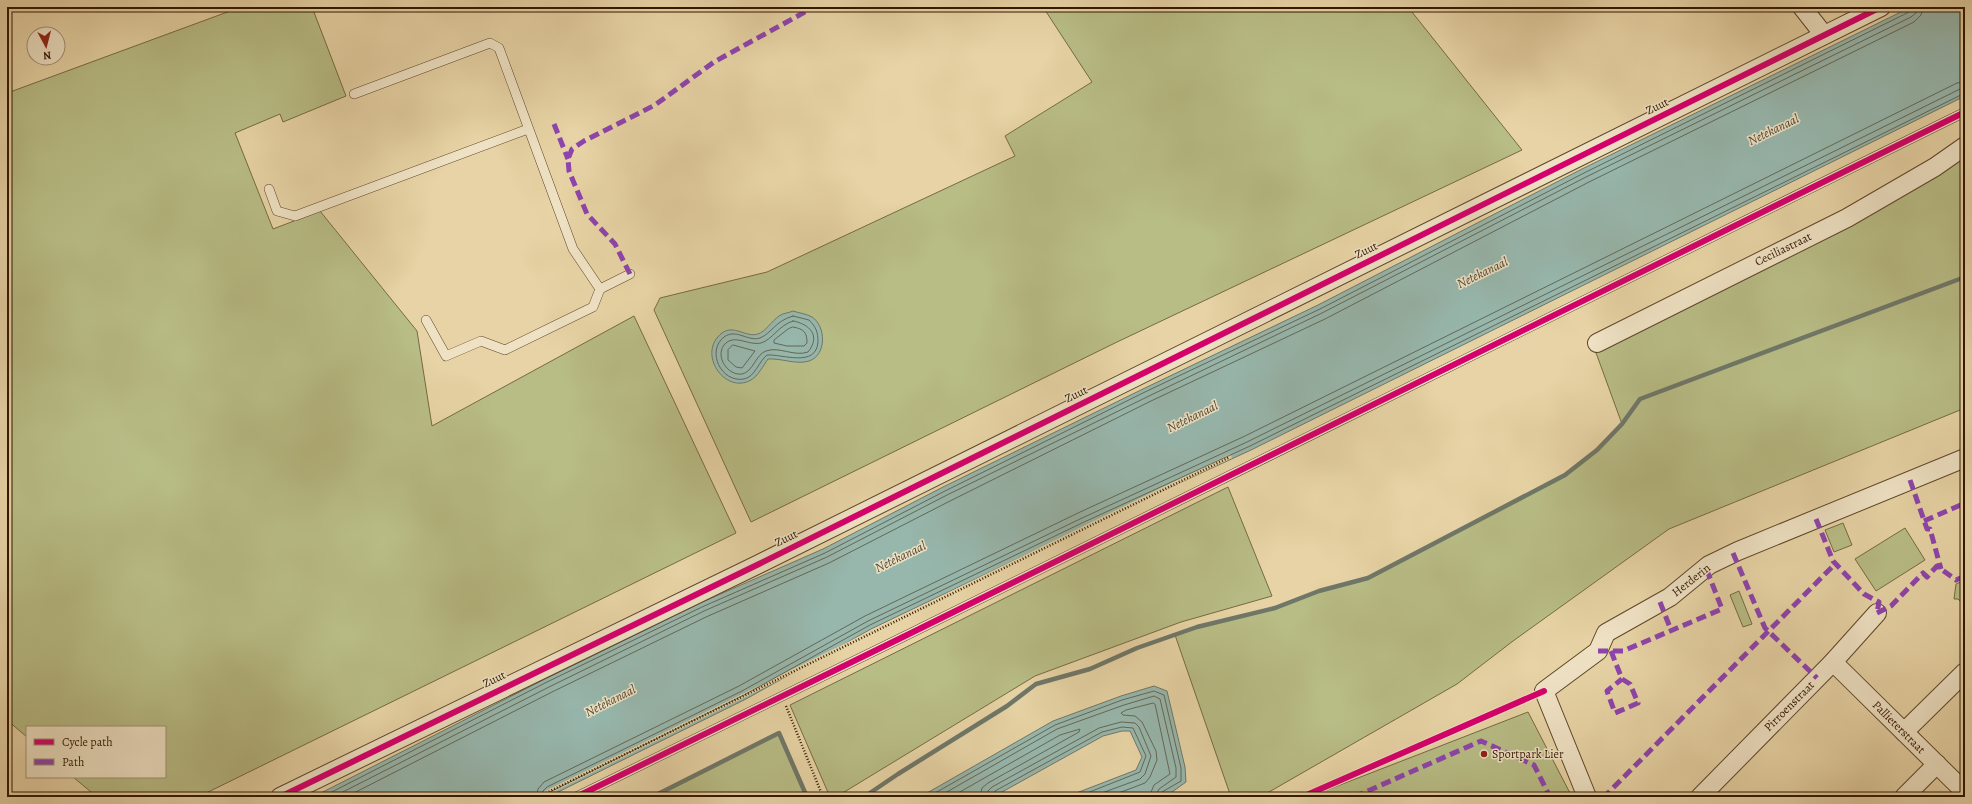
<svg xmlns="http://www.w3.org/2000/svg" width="1972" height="804" font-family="Alegreya,serif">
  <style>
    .green { fill: #b8bc85; stroke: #756a42 }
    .water { fill: #97b7ad; stroke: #6f7768 }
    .pier { fill: #e7d3a5 }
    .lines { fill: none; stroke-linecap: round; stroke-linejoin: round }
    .shore { stroke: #646756; stroke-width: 1 }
    .stream { stroke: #6f7768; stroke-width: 4.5 }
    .service-casing { stroke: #5f4629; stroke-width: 10 }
    .minor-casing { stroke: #5f4629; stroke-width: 20 }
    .path { stroke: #321700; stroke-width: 2.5; stroke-dasharray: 1 2; stroke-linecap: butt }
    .service { stroke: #efe2c4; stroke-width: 9 }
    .minor { stroke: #efe2c4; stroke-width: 18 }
    .quiet { stroke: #8e44ad; stroke-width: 5; stroke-dasharray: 10 5; stroke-linecap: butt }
    .cycleway-casing { stroke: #efe2c4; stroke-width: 8 }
    .cycleway { stroke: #d6006c; stroke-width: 6 }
    .poi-dot { fill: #8f2418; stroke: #efe2c4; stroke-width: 1.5 }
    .labels { text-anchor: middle; stroke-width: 3; stroke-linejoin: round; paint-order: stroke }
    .street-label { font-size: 12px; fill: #321700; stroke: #efe2c4 }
    .poi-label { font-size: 12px; fill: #321700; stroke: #efe2c4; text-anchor: start }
    .water-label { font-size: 13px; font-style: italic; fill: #504734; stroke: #efe2c4 }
  </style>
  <rect width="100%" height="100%" fill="#e7d3a5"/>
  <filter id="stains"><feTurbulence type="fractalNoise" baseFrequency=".005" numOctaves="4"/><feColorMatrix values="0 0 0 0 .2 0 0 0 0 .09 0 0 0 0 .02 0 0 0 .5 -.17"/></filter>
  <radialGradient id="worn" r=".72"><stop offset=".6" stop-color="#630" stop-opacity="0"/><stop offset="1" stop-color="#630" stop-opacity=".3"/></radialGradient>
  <g class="green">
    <polygon points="241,7 312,7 346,96 283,122 280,114 235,133 273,229 320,211 417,331 432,426 634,316 736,533 198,797 97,797 73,777 165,777 165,727 27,727 27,737 7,720 7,100 10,92"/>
    <polygon points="1043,7 1408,7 1522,150 1117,342 751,522 654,310 660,298 767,272 1015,156 1005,136 1092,82"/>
    <polygon points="1965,155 1965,408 1669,529 1513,641 1457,684 1269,792 1256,797 1231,797 1175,635 1197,627 1275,608 1319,591 1368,578 1565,475 1597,450 1622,424 1595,350"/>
    <polygon points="1228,487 1272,596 1181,622 1035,676 836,797 830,797 790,705"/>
    <polygon points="1843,523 1852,545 1834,552 1825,530"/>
    <polygon points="1905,528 1925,560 1876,591 1855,559"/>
    <polygon points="1965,580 1965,606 1958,599 1954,599 1956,584"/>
    <polygon points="1739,591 1752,624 1743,627 1730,595"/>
    <polygon points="1528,712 1572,797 1309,797"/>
    <polygon points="779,733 807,797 652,797"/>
  </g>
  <g class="water">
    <polygon points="1911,7 1965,7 1965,96 1251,450 1084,527 871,629 746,699 548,797 313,797 545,679 700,603 823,549 943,487 1145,388 1318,305 1582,169"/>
    <path d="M 793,311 C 799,313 807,314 812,317 C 826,326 827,355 809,361 C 796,365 781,358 768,359 C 763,366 758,376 751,380 C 725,395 696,353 722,333 C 734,324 746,338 758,334 C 765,332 772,321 779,316 C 783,313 789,313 793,311 Z"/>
    <polygon points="1154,686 1167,691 1185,767 1186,782 1172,792 1160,797 1066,797 1136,770 1142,757 1130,731 1122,731 1103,736 993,797 920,797 1053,721 1121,696"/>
  </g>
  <polygon class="pier" points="1230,454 1232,458 872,631 808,666 543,797 533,797"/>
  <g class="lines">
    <g class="shore">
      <path d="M 793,316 L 809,320 C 816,327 818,332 818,342 C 816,368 783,354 767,355 C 759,361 755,377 744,379 C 721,383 706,351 724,337 C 736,328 748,342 760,338 C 772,333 775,321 793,316 Z"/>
      <path d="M 793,321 C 810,324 821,336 808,352 C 794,357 779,346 766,351 C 756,354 753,372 742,374 C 728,376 715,357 724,345 C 734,333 748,346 761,343 C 772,340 779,325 793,321 Z"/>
      <path d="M 793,327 C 804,329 807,332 807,343 L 804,346 L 787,346 L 774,343 L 774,340 L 788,329 Z"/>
      <polygon points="733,345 755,351 742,368 736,367 728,360 728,350"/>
      <polyline points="322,797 547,682 702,607 825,553 945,491 1147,391 1320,309 1584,173 1909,12 1912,7"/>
      <polyline points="333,797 549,687 704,611 827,557 947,495 1149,396 1322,313 1586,177 1911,17 1916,13 1917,7"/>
      <polyline points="346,797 552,692 706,617 829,563 950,501 1151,401 1325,319 1589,182 1914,22 1921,15 1923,7"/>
      <polyline points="536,797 538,789 544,782 739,686 865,616 1078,513 1245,436 1957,83 1965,82"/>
      <polyline points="542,797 543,791 547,787 742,691 868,621 1080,519 1247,442 1960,89 1965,88"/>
      <polyline points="547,797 550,792 744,695 870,625 1082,523 1250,446 1965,93"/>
      <polyline points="928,797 1055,725 1122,700 1154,691 1164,695 1181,768 1181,781 1162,792 1160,797"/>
      <polyline points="938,797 1057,729 1124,705 1154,696 1160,699 1176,768 1176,777 1159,789 1155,797"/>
      <polyline points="951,797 1060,735 1080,729 1079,732 988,783 982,788 980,797"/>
      <polyline points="987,797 988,791 992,787 1099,728 1121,722 1135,723 1139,727 1151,756 1145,774 1140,779 1091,797"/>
      <polyline points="992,797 995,791 1102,732 1122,727 1133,728 1146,756 1140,772 1077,797"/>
      <polyline points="1108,797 1145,783 1150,777 1157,760 1156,751 1142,722 1135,716 1123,715 1121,713 1126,710 1153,703 1155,704 1170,774 1154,785 1149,797"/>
    </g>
    <g class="stream">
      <polyline points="652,797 779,733 807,797"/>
      <polyline points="864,797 898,774 1007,706 1036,684 1090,669 1137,648 1197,627 1275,608 1319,591 1368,578 1565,475 1597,450 1622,424 1640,399 1965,277"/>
    </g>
    <defs>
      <g id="service">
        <polyline points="354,94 490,43 499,48 573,249 600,289 630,274"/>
        <polyline points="269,189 277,211 295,216 528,129"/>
        <polyline points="426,320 446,356 481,341 505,350 593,307 600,289"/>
        <polyline points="576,797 907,635 1965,112"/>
      </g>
      <g id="minor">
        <polyline points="1802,7 1824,35"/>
        <polyline points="1597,343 1847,218 1935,167 1965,146"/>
        <polyline points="1833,662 1965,792"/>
        <polyline points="1904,732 1965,672"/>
        <polyline points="280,797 759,564 1881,7"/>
        <polyline points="1587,797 1544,691 1598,651 1606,633 1670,597 1709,565 1738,551 1965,458"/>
        <polyline points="1700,797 1833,662 1877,613"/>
        <polyline points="1904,797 1937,764"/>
      </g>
    </defs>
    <use href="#service" class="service-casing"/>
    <use href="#minor" class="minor-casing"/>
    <g class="path">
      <polyline points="786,706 823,797"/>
      <polyline points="538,797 1230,457"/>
    </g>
    <use href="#service" class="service"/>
    <use href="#minor" class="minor"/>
    <g class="quiet">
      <polyline points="554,124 568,159"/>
      <polyline points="630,274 615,244 587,214 569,171 568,159 572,149 584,141 655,105 714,62 814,7"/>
      <polyline points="1910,480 1927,529 1930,529 1941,569"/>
      <polyline points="1816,519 1833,561 1864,594 1879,602 1877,613"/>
      <polyline points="1924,521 1965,503"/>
      <polyline points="1733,553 1765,628 1817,678"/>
      <polyline points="1660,602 1671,630"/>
      <polyline points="1877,613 1891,606 1923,573 1927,577 1937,566 1956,580 1965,576"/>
      <polyline points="1598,651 1623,651 1722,609 1706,568"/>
      <polyline points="1611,651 1622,679 1630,684 1638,703 1615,713 1607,691 1622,679"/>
      <polyline points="1354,797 1481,741 1534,765 1550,797"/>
      <polyline points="1602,797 1605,796 1836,563"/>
    </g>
    <defs>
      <g id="cycleway">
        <polyline points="280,797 759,564 1881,7"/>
        <polyline points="576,797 907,635 1965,112"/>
        <polyline points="1302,797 1544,691"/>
      </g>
    </defs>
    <use href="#cycleway" class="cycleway-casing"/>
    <use href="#cycleway" class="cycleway"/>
  </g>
  <circle class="poi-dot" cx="1484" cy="754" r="4"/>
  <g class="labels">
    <g class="street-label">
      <text transform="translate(1657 106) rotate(-26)" y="4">Zuut</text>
      <text transform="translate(1783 249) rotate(-26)" y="4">Ceciliastraat</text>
      <text transform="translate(1366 250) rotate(-26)" y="4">Zuut</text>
      <text transform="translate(1076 394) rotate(-26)" y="4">Zuut</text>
      <text transform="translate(786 538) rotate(-26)" y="4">Zuut</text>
      <text transform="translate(1691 580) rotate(-38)" y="4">Herderin</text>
      <text transform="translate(494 679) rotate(-26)" y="4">Zuut</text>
      <text transform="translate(1789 706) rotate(-45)" y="4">Pirroenstraat</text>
      <text transform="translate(1899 727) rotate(45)" y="4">Pallieterstraat</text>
    </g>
    <g class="poi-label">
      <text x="1492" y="758">Sportpark Lier</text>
    </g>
    <g class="water-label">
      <text transform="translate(1773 129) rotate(-26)" y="5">Netekanaal</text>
      <text transform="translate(1482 272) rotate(-26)" y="5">Netekanaal</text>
      <text transform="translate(1192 416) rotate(-26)" y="5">Netekanaal</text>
      <text transform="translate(900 556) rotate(-26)" y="5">Netekanaal</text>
      <text transform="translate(610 700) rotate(-27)" y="5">Netekanaal</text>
    </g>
  </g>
  <rect width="1972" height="804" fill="none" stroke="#e7d3a5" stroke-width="24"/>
  <rect x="8" y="8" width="1956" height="788" fill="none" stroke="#321700" stroke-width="2"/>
  <rect x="12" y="12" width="1948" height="780" fill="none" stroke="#321700"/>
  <rect x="26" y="726" width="140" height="52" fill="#efe2c4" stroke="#a39176"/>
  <rect x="34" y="739" width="20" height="6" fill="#d6006c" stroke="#a39176"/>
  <text x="62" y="746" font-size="12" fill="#321700">Cycle path</text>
  <rect x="34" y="759" width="20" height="6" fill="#8e44ad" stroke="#a39176"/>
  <text x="62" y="766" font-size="12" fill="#321700">Path</text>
  <g transform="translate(46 46) rotate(173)"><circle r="19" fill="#efe2c4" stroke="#a39176"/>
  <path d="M0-3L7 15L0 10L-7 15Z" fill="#8f2418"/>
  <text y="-6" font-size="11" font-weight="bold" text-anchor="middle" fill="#321700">N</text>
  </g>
  <rect width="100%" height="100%" filter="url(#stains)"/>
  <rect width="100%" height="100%" fill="url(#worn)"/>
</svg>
